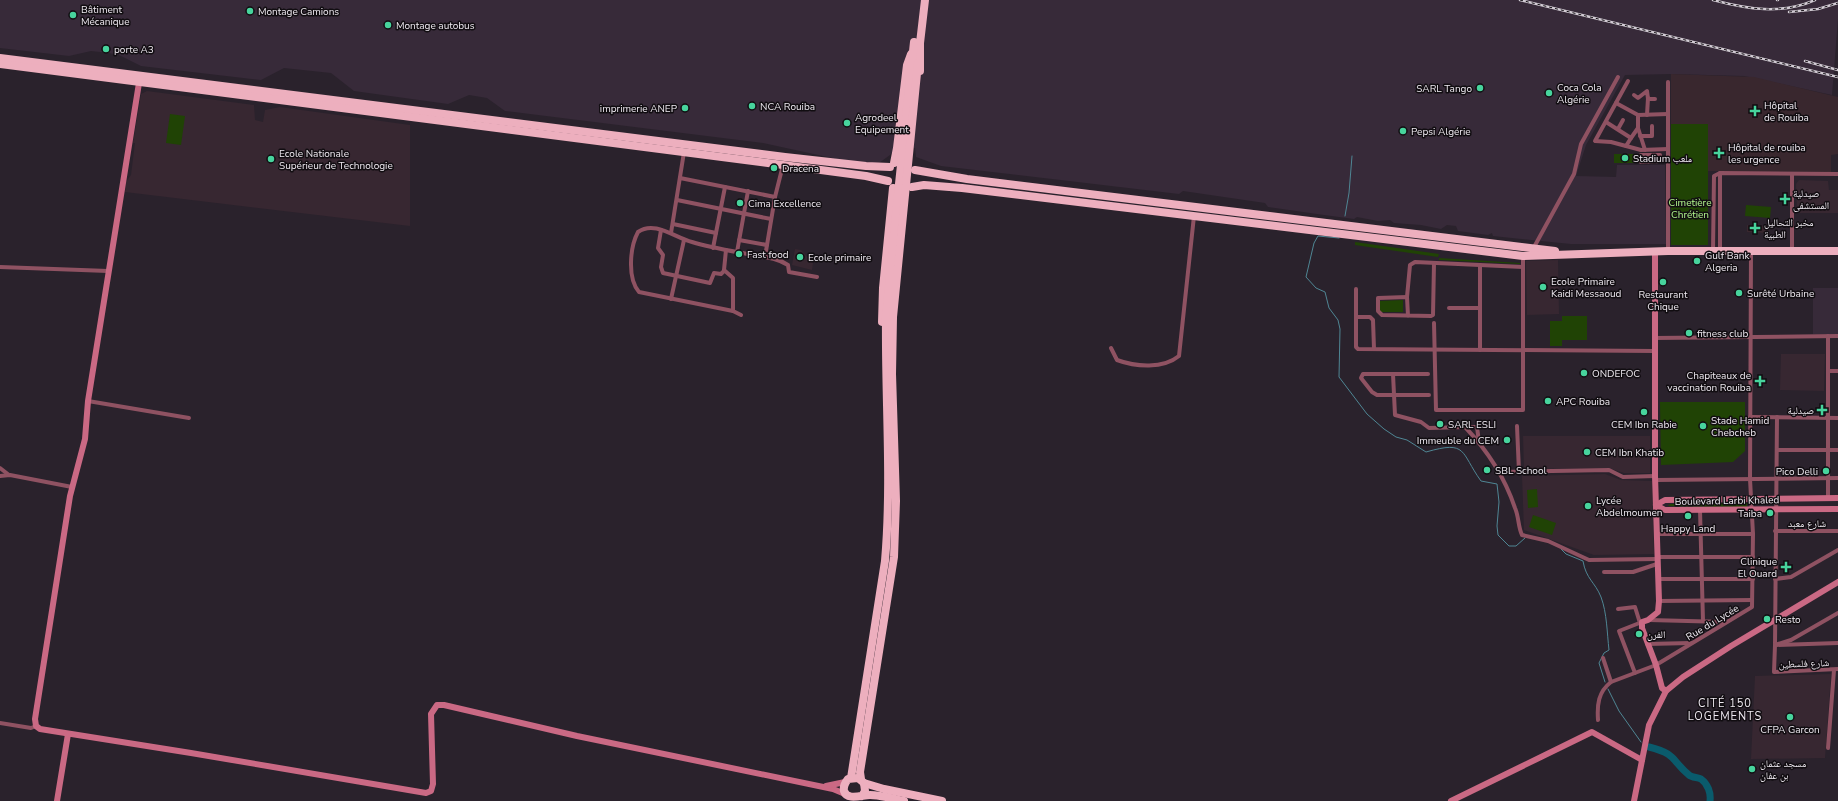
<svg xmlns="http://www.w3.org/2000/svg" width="1838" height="801" font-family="'Nunito Sans','Noto Naskh Arabic',sans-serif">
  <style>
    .built { fill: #372a39 }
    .education { fill: #372731 }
    .medical { fill: #39272e }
    .green { fill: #204305 }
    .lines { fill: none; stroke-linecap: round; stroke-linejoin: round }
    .stream { stroke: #4f8694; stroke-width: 1 }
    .river { stroke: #0a5b6c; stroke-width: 7 }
    .street { stroke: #8f5262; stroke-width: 4 }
    .secondary { stroke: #ca6984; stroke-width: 6 }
    .highway { stroke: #edafbe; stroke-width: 8 }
    .rail-casing { stroke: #d2ccd4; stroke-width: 2.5 }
    .rail { stroke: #110d11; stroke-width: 1; stroke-dasharray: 3; stroke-linecap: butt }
    .highway-bridge { stroke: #edafbe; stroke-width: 8 }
    .poi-dot { fill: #47d49d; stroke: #110d11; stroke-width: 1.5 }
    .labels { text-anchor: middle; stroke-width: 3; stroke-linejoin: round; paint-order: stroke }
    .poi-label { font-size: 10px; fill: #efeaf1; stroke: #110d11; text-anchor: start }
    .park-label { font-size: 10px; fill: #b3f98e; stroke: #110d11 }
    .street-label { font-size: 10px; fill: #efeaf1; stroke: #110d11 }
    .neighbourhood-label { font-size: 11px; letter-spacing: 1px; fill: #efeaf1; stroke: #110d11 }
  </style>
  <rect width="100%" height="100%" fill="#2a222c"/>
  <g class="built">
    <polygon points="0,0 1838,0 1838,19 1832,95 1744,76 1671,74 1625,75 1586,145 1576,176 1616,177 1617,165 1665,165 1666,244 1571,244 1493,236 1492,233 1488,235 1458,231 1456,226 1447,225 1441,229 1421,225 1394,223 1390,220 1378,221 1357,217 1354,219 1324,215 1268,207 1265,203 1183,191 1179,194 941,166 916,157 915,148 897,146 890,155 879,163 846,161 763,143 505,111 487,98 469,95 448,104 354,91 331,73 284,68 261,80 141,66 119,55 109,53 91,51 69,56 0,48"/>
    <rect x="1813" y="288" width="25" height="46"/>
  </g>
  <g class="education">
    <polygon points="147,91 254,105 255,120 263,122 265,110 280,107 410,125 410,226 125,192 126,182 131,175 135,143 133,143 141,94"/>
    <polygon points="1799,180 1828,181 1829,190 1838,190 1838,213 1797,213 1796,184"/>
    <polygon points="795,249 801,250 813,263 812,270 792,265"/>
    <polygon points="1558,260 1559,314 1527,315 1526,261"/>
    <polygon points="1781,354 1825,354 1824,391 1780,390"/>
    <polygon points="1523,436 1650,436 1650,473 1624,473 1608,468 1524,469"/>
    <polygon points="1605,474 1621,480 1652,481 1654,554 1594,555 1524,530 1522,476"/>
    <polygon points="1831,674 1825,758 1751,759 1755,676"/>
  </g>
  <g class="medical">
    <polygon points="1671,74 1754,77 1838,97 1838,154 1831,155 1831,172 1708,171 1708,124 1671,124"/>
    <polygon points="1747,225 1769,226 1768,233 1747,232"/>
  </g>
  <g class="green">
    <polygon points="170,114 185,116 181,145 166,143"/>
    <rect x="1671" y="124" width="37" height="121"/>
    <rect x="1614" y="154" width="22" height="9"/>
    <polygon points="1746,205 1771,207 1770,218 1745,216"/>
    <polygon points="1355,242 1439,254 1438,257 1355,245"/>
    <polygon points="1439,258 1520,263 1520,264 1439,260"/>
    <polygon points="1403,300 1403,312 1380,312 1380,301"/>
    <polygon points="1562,316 1587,316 1587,340 1562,340 1562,346 1550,346 1550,321 1562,321"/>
    <polygon points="1660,402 1745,402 1745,451 1733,462 1661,465"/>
    <polygon points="1537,489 1538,507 1528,508 1527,490"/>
    <polygon points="1747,503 1747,507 1668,506 1670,504"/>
    <polygon points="1533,515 1556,523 1552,535 1529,527"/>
  </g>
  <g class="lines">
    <g class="stream">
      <polyline points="1345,216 1349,193 1352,156"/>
      <path d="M 1339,238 L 1318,236 L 1314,243 L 1306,277 L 1316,288 L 1325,292 L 1329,308 L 1338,320 L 1340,329 L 1339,377 L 1367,414 L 1384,429 L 1396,437 L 1407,440 L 1426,452 C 1468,440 1460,452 1481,481 L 1497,484 L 1499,502 L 1497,526 L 1498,535 L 1509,546 L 1516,546 L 1525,538"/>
      <path d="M 1561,549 L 1566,554 L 1583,561 C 1586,579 1595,582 1601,597 C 1607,613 1607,633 1609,650 L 1604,653 L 1599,663 L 1605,682"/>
      <polyline points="1608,689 1619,711 1641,742"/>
    </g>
    <path class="river" d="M 1649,747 C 1677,754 1671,760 1689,775 C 1692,778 1698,777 1701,779 C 1708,784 1711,793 1710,801"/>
    <g class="street">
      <polyline points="1628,81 1595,141 1611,142 1641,150 1668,149"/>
      <polyline points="1634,95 1638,98 1647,91 1648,99 1655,99"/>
      <polyline points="1616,103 1638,115 1668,114"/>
      <polyline points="1647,115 1648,98"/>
      <polyline points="1606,122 1631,138 1626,146"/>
      <polyline points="1638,128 1645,150"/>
      <polyline points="1618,129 1623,120"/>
      <polyline points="1640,136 1652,136 1652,126"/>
      <polyline points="1631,138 1638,128 1638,115"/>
      <polygon points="1641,155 1660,155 1660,161 1641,162"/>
      <polyline points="680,178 775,197"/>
      <polyline points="677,200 771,219"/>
      <polyline points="673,224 716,233"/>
      <polyline points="661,230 658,248 663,255 661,267 663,273 710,283 714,273 721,274 724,271"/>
      <polyline points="671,233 684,152"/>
      <polyline points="739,240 767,245"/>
      <polyline points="713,248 725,187"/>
      <polyline points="1533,249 1574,174 1581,144 1618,77"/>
      <polyline points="726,250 724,270 733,278 733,311 741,315"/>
      <polyline points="1668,251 1668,82"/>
      <polyline points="1713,251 1714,176 1720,173 1838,174"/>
      <polyline points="1720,251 1720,173"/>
      <polyline points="1792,251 1792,174"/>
      <polyline points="737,252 748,191"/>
      <polyline points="765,257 775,197 783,165"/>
      <polyline points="0,267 108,271"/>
      <polyline points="1356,289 1356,347 1358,349 1655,351"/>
      <polyline points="1407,297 1410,265 1415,262 1523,267"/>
      <polyline points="671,299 684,240"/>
      <polyline points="1449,308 1480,308"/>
      <path d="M 733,311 L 639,292 C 627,278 630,247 638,232 C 655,220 675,238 692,242 C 712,248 732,251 753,255 C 765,257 777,258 788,265 L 789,272 L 817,277"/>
      <polyline points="1408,316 1407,297 1378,298 1378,311 1382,315 1431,316 1433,315 1434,263"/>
      <polyline points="1356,317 1370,317 1373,320 1374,349"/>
      <polyline points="1434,323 1436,410 1523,410 1523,256"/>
      <polyline points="1654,338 1838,336"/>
      <path d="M 1111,348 L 1117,360 C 1136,367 1163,369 1179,356 L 1194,216"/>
      <polyline points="1480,350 1480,265"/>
      <polyline points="1828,371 1838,371"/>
      <path d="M 1393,374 L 1395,415 L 1421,422 L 1429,428 L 1465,427 C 1487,450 1505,478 1515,508 C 1519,517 1518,527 1522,535 L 1548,541 L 1589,560 L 1657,559"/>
      <polyline points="1428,374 1363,374 1361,378 1372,392 1377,395 1429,395"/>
      <polyline points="88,401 189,418"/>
      <polyline points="1750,417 1838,418"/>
      <polyline points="1777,417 1775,645 1838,643"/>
      <polyline points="1517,426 1519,472"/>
      <polyline points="1465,427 1477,427 1479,442"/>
      <polyline points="1777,450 1838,450"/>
      <polyline points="0,468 9,475"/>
      <polyline points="1499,472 1609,470 1623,477 1655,476"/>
      <polyline points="0,476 10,475 72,487"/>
      <polyline points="1656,480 1838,478"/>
      <polyline points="1828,499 1828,336"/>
      <polyline points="1700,510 1703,621"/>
      <polyline points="1775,531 1838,531"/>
      <polyline points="1656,534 1753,534"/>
      <polyline points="1657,557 1753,557"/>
      <polyline points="1604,572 1633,572 1657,564"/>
      <polyline points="1658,579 1753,579"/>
      <polyline points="1775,579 1791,577 1838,550"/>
      <polyline points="1659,601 1752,600"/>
      <polyline points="1618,609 1635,607 1640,623"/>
      <polyline points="1838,613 1791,640 1775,645 1774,672 1838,669"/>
      <polyline points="1649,620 1726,622"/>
      <polyline points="1647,644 1691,643"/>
      <polyline points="1603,658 1611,682"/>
      <polyline points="1635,673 1619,631 1642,622"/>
      <path d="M 1598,720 C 1597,705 1598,692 1611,682 L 1656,665 L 1752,607 L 1753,534 L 1750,479 L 1751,251"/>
      <polyline points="0,723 31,728 36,726"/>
      <polyline points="1828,748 1834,670"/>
    </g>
    <g class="secondary">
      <polyline points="139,83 88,401 85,439 70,496 35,719 36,726 40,729 191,753 426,793 431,791 433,784 431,714 437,705 444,705 577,736 833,789 845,794"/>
      <polyline points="1655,252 1655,476 1659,601 1658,612 1648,620 1642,622 1642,628 1656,665 1662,688 1666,691"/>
      <polyline points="1656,505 1665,510 1838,509"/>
      <polyline points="1656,505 1665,500 1838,498"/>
      <polyline points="826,786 845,782"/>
      <polyline points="57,801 68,734"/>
      <polyline points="1451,801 1592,732 1642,760"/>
      <polyline points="1634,801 1649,725 1666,691 1683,677 1731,646 1838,582"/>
    </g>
    <g class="highway">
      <polyline points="0,58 785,157 866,166 890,167"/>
      <polyline points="0,64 783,165 866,176 888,181"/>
      <polyline points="920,71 920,43 925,0"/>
      <polyline points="894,163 897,148 907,65 911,54"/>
      <polyline points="915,170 967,179 1555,251"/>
      <polyline points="912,187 924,185 962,188 1523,256 1668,251 1838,251"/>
      <polyline points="882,322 883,288 893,188"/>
      <path d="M 851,778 L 885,561 C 892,480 885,398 886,317"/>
      <polyline points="861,779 860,772 894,557 896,501 892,374 893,317"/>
      <polyline points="864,783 884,789 942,801"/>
      <path d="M 862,796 L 865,791 L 864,783 L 858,778 L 848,779 C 845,783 843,786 844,791 C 847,801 862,795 870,795 C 882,795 893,799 904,801"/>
    </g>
    <defs>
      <g id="rail">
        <polyline points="1520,0 1838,77"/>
        <path d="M 1713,0 C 1747,9 1781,15 1815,0"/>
        <polyline points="1777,0 1778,0"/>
        <polyline points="1789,12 1818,9 1838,3"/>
        <polyline points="1805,61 1838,70"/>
      </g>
    </defs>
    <use href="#rail" class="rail-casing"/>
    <use href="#rail" class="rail"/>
    <g class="highway-bridge">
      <polyline points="886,317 897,203 914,42"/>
      <polyline points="893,317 918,63"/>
    </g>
  </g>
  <g class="poi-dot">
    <circle cx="250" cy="11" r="4"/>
    <circle cx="73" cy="15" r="4"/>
    <circle cx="388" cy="25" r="4"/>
    <circle cx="106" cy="49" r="4"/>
    <circle cx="1480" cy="88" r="4"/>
    <circle cx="1549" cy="93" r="4"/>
    <circle cx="752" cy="106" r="4"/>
    <circle cx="685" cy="108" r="4"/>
    <path d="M1753 105h4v4h4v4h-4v4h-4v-4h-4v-4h4z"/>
    <circle cx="847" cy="123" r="4"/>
    <circle cx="1403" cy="131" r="4"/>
    <path d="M1717 147h4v4h4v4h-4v4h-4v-4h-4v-4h4z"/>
    <circle cx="1625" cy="158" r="4"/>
    <circle cx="271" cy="159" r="4"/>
    <circle cx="774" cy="168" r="4"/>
    <path d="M1783 193h4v4h4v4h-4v4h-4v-4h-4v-4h4z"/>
    <circle cx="740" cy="203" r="4"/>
    <path d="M1753 222h4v4h4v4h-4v4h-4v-4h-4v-4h4z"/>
    <circle cx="739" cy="254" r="4"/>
    <circle cx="800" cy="257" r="4"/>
    <circle cx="1697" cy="261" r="4"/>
    <circle cx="1663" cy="282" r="4"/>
    <circle cx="1543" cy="287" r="4"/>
    <circle cx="1739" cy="293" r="4"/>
    <circle cx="1689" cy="333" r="4"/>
    <circle cx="1584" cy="373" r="4"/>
    <path d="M1758 375h4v4h4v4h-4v4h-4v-4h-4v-4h4z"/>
    <circle cx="1548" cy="401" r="4"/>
    <path d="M1820 404h4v4h4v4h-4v4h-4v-4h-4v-4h4z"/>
    <circle cx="1644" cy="412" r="4"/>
    <circle cx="1440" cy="424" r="4"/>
    <circle cx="1703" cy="426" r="4"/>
    <circle cx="1507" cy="440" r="4"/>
    <circle cx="1587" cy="452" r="4"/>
    <circle cx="1487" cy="470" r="4"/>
    <circle cx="1826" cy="471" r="4"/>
    <circle cx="1588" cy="506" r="4"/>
    <circle cx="1770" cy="513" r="4"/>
    <circle cx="1688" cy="516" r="4"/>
    <path d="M1784 561h4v4h4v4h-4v4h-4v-4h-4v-4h4z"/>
    <circle cx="1767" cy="619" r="4"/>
    <circle cx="1639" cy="634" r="4"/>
    <circle cx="1790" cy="717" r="4"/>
    <circle cx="1752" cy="769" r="4"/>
  </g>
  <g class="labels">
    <g class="poi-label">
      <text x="81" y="13">Bâtiment<tspan x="81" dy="12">Mécanique</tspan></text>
      <text x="258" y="15">Montage Camions</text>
      <text x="396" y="29">Montage autobus</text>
      <text x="114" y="53">porte A3</text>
      <text x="1557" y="91">Coca Cola<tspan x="1557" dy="12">Algérie</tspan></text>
      <text x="1472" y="92" text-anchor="end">SARL Tango</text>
      <text x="1764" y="109">Hôpital<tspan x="1764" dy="12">de Rouiba</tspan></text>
      <text x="760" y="110">NCA Rouiba</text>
      <text x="677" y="112" text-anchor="end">imprimerie ANEP</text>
      <text x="855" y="121">Agrodeel<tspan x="855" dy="12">Equipement</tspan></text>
      <text x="1411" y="135">Pepsi Algérie</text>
      <text x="1728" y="151">Hôpital de rouiba<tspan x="1728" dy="12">les urgence</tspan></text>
      <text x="279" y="157">Ecole Nationale<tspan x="279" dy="12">Supérieur de Technologie</tspan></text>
      <text x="1633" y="162">Stadium ملعب</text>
      <text x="782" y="172">Dracena</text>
      <text x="1793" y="197">صيدلية<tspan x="1793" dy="12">المستشفى</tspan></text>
      <text x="748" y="207">Cima Excellence</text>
      <text x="1764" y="226">مخبر التحاليل<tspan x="1764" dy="12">الطبية</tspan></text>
      <text x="747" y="258">Fast food</text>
      <text x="1705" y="259">Gulf Bank<tspan x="1705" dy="12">Algeria</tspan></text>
      <text x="808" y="261">Ecole primaire</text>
      <text x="1551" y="285">Ecole Primaire<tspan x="1551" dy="12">Kaidi Messaoud</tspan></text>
      <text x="1747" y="297">Surêté Urbaine</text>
      <text x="1663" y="298" text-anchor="middle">Restaurant<tspan x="1663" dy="12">Chique</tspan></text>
      <text x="1697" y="337">fitness club</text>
      <text x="1592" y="377">ONDEFOC</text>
      <text x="1751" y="379" text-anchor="end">Chapiteaux de<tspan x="1751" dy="12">vaccination Rouiba</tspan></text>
      <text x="1556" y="405">APC Rouiba</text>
      <text x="1814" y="414" text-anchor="end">صيدلية</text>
      <text x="1711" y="424">Stade Hamid<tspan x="1711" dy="12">Chebcheb</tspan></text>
      <text x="1448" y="428">SARL ESLI</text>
      <text x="1644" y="428" text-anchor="middle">CEM Ibn Rabie</text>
      <text x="1499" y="444" text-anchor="end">Immeuble du CEM</text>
      <text x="1595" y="456">CEM Ibn Khatib</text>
      <text x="1495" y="474">SBL School</text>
      <text x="1818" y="475" text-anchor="end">Pico Delli</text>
      <text x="1596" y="504">Lycée<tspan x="1596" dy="12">Abdelmoumen</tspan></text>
      <text x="1762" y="517" text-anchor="end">Taiba</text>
      <text x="1688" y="532" text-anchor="middle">Happy Land</text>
      <text x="1777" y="565" text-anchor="end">Clinique<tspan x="1777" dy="12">El Ouard</tspan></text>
      <text x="1775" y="623">Resto</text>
      <text x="1647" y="638">الفرن</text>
      <text x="1790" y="733" text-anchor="middle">CFPA Garcon</text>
      <text x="1760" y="767">مسجد عثمان<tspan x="1760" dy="12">بن عفان</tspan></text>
    </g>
    <g class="park-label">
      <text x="1690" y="206">Cimetière<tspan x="1690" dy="12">Chrétien</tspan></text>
    </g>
    <g class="street-label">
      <text transform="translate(1727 500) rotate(-1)" y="4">Boulevard Larbi Khaled</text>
      <text x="1807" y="527">شارع معبد</text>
      <text transform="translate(1712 622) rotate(-31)" y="4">Rue du Lycée</text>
      <text transform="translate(1804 663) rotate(-2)" y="4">شارع فلسطين</text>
    </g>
    <g class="neighbourhood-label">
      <text x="1725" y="707">CITÉ 150<tspan x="1725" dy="13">LOGEMENTS</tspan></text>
    </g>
  </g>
</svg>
